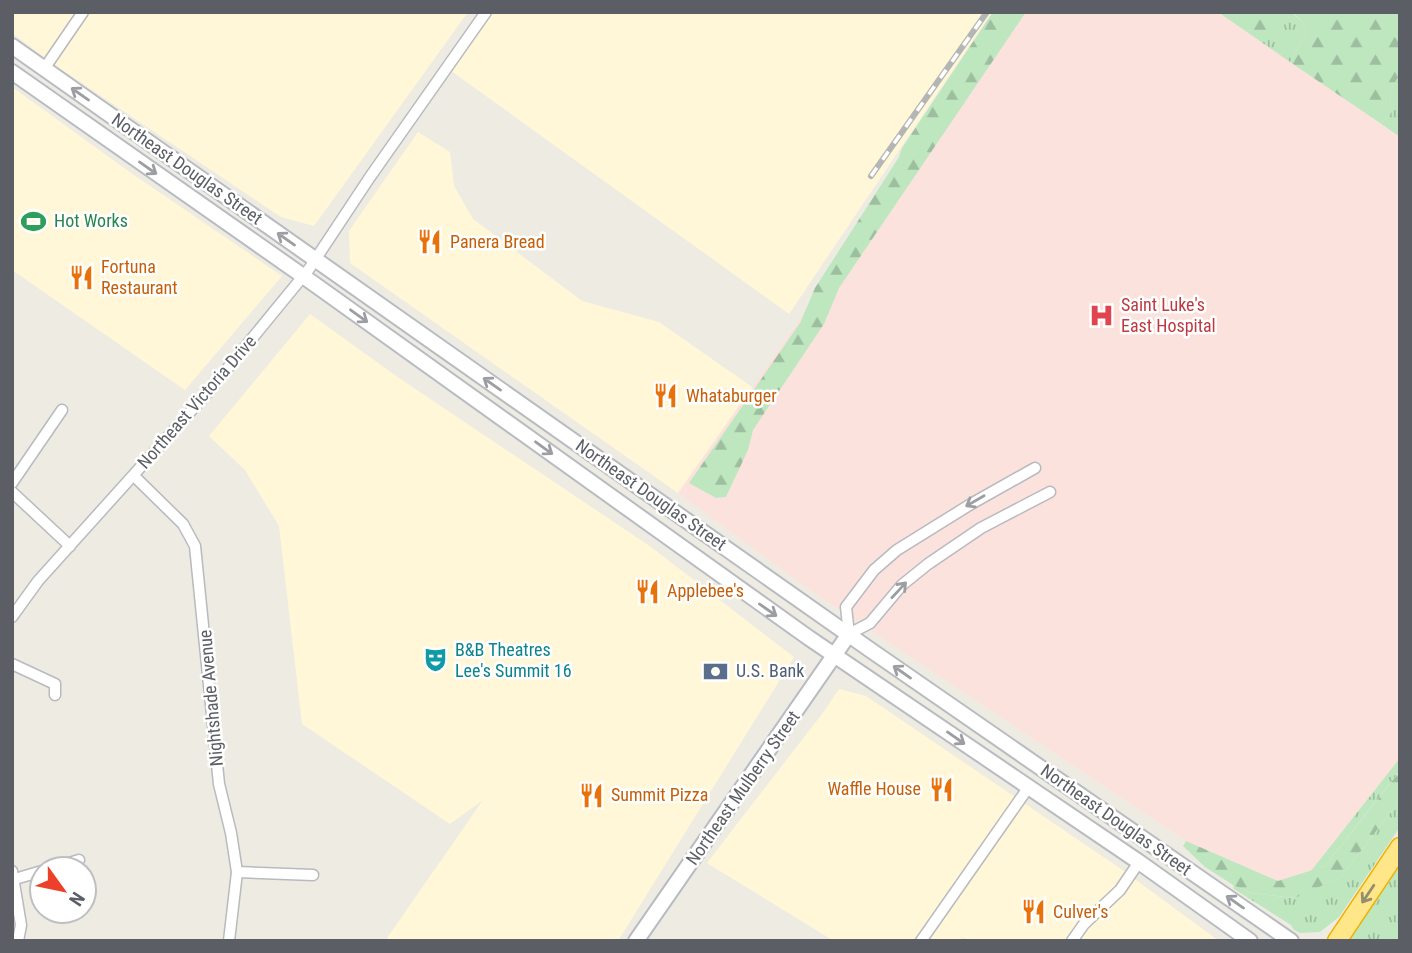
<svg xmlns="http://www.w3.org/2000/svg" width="1412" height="953" font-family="'Roboto Condensed',sans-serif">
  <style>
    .commercial { fill: #fff7d7 }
    .medical { fill: #fce2dd }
    .grass { fill: url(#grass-tufts) }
    .forest { fill: url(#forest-firs) }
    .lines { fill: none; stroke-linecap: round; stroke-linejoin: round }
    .street-casing { stroke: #b8babf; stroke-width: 13 }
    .secondary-casing { stroke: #b8bbc1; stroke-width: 18 }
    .highway-casing { stroke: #f0af00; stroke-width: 21 }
    .street { stroke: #fff; stroke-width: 10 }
    .secondary { stroke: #fff; stroke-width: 14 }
    .highway { stroke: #ffe688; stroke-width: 18 }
    .rail-casing { stroke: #b4b5b5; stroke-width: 6 }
    .rail { stroke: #fff; stroke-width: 3.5; stroke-dasharray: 10; stroke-linecap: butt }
    .oneway { stroke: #9d9ea2 }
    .oneway2 { stroke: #948e71 }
    .labels { text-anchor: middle; stroke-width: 5; stroke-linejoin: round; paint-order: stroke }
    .street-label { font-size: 18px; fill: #5b5e64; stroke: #fff }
    .leisure-label { font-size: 18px; fill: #27864d; stroke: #fff; text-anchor: start }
    .food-label { font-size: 18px; fill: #c56008; stroke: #fff; text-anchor: start }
    .health-label { font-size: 18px; fill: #be3a42; stroke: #fff; text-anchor: start }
    .culture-label { font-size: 18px; fill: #0d838f; stroke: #fff; text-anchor: start }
    .service-label { font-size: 18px; fill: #4e5e75; stroke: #fff; text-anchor: start }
  </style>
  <defs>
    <pattern id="grass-tufts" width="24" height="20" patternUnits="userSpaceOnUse" patternTransform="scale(1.75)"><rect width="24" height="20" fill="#bee7bf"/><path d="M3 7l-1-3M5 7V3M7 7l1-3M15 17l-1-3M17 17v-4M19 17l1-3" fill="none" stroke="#9dbe9f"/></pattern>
    <pattern id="forest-firs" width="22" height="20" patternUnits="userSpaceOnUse" patternTransform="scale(1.75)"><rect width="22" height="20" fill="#bee7bf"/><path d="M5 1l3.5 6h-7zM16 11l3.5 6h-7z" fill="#9dbe9f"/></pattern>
  </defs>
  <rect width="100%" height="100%" fill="#eeece2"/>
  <g class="commercial">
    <polygon points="12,12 468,12 314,226 281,217 49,61 12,33"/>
    <polygon points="483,12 992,12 789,314 447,68"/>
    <polygon points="12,87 131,173 282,276 185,390 12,270"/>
    <polygon points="418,132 450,152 454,186 473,219 582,301 659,322 755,389 678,493 350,263 349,231"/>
    <polygon points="310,314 399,378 651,547 794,657 618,941 385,941 483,800 450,824 302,724 279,526 245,470 209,436"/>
    <polygon points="839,689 866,696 1121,869 1219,941 969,941 959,935 966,941 834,941 707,863 825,710"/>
  </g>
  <polygon class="medical" points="1016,12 1218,12 1400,137 1400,758 1311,871 1278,881 1186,841 810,590 678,493"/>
  <g class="grass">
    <polygon points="1292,13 1303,22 1306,35 1290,62 1244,30 1253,31"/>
    <path d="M 1400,76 L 1400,137 L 1380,123 L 1392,114 C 1389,100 1389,86 1400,76 Z"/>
    <polygon points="1400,758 1398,773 1325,866 1311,871"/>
    <polygon points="1400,800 1400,827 1339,917 1320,932 1300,933 1294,930 1291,925 1234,889 1233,885 1251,893 1294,898 1341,877"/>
    <polygon points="1400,864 1400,941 1348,941"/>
  </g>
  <g class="forest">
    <polygon points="993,12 1026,12 839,288 824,324 753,430 748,450 726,497 716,498 689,483 800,323 815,288 899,157 902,148"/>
    <path d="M 1218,12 L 1400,12 L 1400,76 C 1389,86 1389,100 1392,114 L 1380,123 L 1290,62 L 1306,35 L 1303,22 L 1293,13 L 1276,29 L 1253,31 L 1244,30 Z"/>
    <polygon points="1400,771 1400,800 1341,877 1295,898 1251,893 1233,885 1205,867 1183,846 1186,841 1278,881 1325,866"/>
  </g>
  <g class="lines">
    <defs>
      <g id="street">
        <polyline points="44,69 83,12"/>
        <polyline points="1035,468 971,504 897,550 874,570 846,607 849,634 870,623 902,585 928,564 981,528 1050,492"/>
        <polyline points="134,476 183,524 195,546 219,784 231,833 237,872 229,941"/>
        <polyline points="12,483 62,410"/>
        <polyline points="12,492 70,546"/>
        <polyline points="12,617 38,581 209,391 309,269 370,177 486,12"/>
        <polyline points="12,664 55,684 55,695"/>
        <polyline points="50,869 79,860"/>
        <polyline points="12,871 21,925 18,941"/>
        <polyline points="237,872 313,875"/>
        <polyline points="15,879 42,871"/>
        <polyline points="921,941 1028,788"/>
        <polyline points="1072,941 1084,924 1120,890 1139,862"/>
      </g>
      <g id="secondary">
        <polyline points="12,46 869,649 1291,941"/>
        <polyline points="12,72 303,276 809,638 1139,862 1250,941"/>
        <polyline points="636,941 849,634"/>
      </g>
      <polyline id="highway" points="1337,941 1400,847"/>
    </defs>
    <use href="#street" class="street-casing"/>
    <use href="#secondary" class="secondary-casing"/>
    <use href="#highway" class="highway-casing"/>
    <use href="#street" class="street"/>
    <use href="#secondary" class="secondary"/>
    <use href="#highway" class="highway"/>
    <defs>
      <polyline id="rail" points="871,176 987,12"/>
    </defs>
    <use href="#rail" class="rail-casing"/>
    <use href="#rail" class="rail"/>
  </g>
  <defs><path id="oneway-shaft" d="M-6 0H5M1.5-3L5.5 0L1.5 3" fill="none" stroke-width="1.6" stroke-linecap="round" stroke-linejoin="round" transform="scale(1.75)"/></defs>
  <g class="oneway">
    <use href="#oneway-shaft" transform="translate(80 94) rotate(-145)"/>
    <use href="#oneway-shaft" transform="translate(148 168) rotate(35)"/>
    <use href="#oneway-shaft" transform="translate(286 239) rotate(-145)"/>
    <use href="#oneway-shaft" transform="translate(359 316) rotate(36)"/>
    <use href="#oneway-shaft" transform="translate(492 384) rotate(-145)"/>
    <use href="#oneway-shaft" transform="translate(544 448) rotate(36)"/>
    <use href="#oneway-shaft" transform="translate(975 501) rotate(150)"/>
    <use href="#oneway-shaft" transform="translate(899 590) rotate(-47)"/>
    <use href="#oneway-shaft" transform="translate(768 610) rotate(35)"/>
    <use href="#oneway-shaft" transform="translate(902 672) rotate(-145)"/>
    <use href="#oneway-shaft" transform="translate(956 738) rotate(35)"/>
    <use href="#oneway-shaft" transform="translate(1235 902) rotate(-145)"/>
  </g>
  <use class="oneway2" href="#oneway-shaft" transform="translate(1368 894) rotate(124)"/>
  <defs>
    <symbol id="stadium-bare" viewBox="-9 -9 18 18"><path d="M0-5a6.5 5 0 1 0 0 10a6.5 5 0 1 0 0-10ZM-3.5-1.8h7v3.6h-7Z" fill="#2e9e5b" stroke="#fff" stroke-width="2.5" paint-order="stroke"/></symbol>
    <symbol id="restaurant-bare" viewBox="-9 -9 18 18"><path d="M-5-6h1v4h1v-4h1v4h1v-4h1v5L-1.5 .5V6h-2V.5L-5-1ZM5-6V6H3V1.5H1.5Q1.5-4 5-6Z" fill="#e8710a" stroke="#fff" stroke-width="2.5" paint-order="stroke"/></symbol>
    <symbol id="hospital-bare" viewBox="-9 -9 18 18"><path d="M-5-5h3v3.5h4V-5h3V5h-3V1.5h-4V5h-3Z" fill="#e0444e" stroke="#fff" stroke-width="2.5" paint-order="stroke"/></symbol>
    <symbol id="theatre-bare" viewBox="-9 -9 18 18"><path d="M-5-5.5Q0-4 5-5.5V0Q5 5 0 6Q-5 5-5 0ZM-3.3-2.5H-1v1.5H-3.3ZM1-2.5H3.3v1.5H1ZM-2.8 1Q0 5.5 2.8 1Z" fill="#0f9aa8" stroke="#fff" stroke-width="2.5" paint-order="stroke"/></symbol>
    <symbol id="bank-bare" viewBox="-9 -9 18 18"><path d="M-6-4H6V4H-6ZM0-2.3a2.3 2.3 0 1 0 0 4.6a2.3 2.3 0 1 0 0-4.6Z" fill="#5c6f8a" stroke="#fff" stroke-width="2.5" paint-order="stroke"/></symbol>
  </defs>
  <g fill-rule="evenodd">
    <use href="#stadium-bare" x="16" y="204" width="35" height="35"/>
    <use href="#restaurant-bare" x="412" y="224" width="35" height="35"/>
    <use href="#restaurant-bare" x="64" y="260" width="35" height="35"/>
    <use href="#hospital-bare" x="1084" y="298" width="35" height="35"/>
    <use href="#restaurant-bare" x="648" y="378" width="35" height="35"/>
    <use href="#restaurant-bare" x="630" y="574" width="35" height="35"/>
    <use href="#theatre-bare" x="418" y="642" width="35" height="35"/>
    <use href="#bank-bare" x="698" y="654" width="35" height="35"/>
    <use href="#restaurant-bare" x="924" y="772" width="35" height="35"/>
    <use href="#restaurant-bare" x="574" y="778" width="35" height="35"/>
    <use href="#restaurant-bare" x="1016" y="894" width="35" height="35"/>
  </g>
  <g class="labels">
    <g class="street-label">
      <text transform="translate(187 169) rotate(35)" y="6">Northeast Douglas Street</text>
      <text transform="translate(197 402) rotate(-49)" y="6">Northeast Victoria Drive</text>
      <text transform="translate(651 495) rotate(35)" y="6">Northeast Douglas Street</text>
      <text transform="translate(211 698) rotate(-95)" y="6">Nightshade Avenue</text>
      <text transform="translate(743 788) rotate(-55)" y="6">Northeast Mulberry Street</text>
      <text transform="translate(1116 820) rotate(35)" y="6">Northeast Douglas Street</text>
    </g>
    <g class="leisure-label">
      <text x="54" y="227">Hot Works</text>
    </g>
    <g class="food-label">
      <text x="450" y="248">Panera Bread</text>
      <text x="101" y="273">Fortuna<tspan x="101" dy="21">Restaurant</tspan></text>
      <text x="686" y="402">Whataburger</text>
      <text x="667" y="597">Applebee's</text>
      <text x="921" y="795" text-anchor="end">Waffle House</text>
      <text x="611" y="801">Summit Pizza</text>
      <text x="1053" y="918">Culver's</text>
    </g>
    <g class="health-label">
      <text x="1121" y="311">Saint Luke's<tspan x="1121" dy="21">East Hospital</tspan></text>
    </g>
    <g class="culture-label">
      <text x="455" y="656">B&amp;B Theatres<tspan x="455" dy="21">Lee's Summit 16</tspan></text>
    </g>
    <g class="service-label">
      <text x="736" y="677">U.S. Bank</text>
    </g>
  </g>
  <rect width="1412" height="953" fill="none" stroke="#5b5e64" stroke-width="28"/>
  <g transform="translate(63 890) rotate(123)"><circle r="33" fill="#ffffff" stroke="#bdbfc1" stroke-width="2"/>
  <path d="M0-5L12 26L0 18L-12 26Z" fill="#ee4028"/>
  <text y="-10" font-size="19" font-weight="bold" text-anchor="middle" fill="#5b5e64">N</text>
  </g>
</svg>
